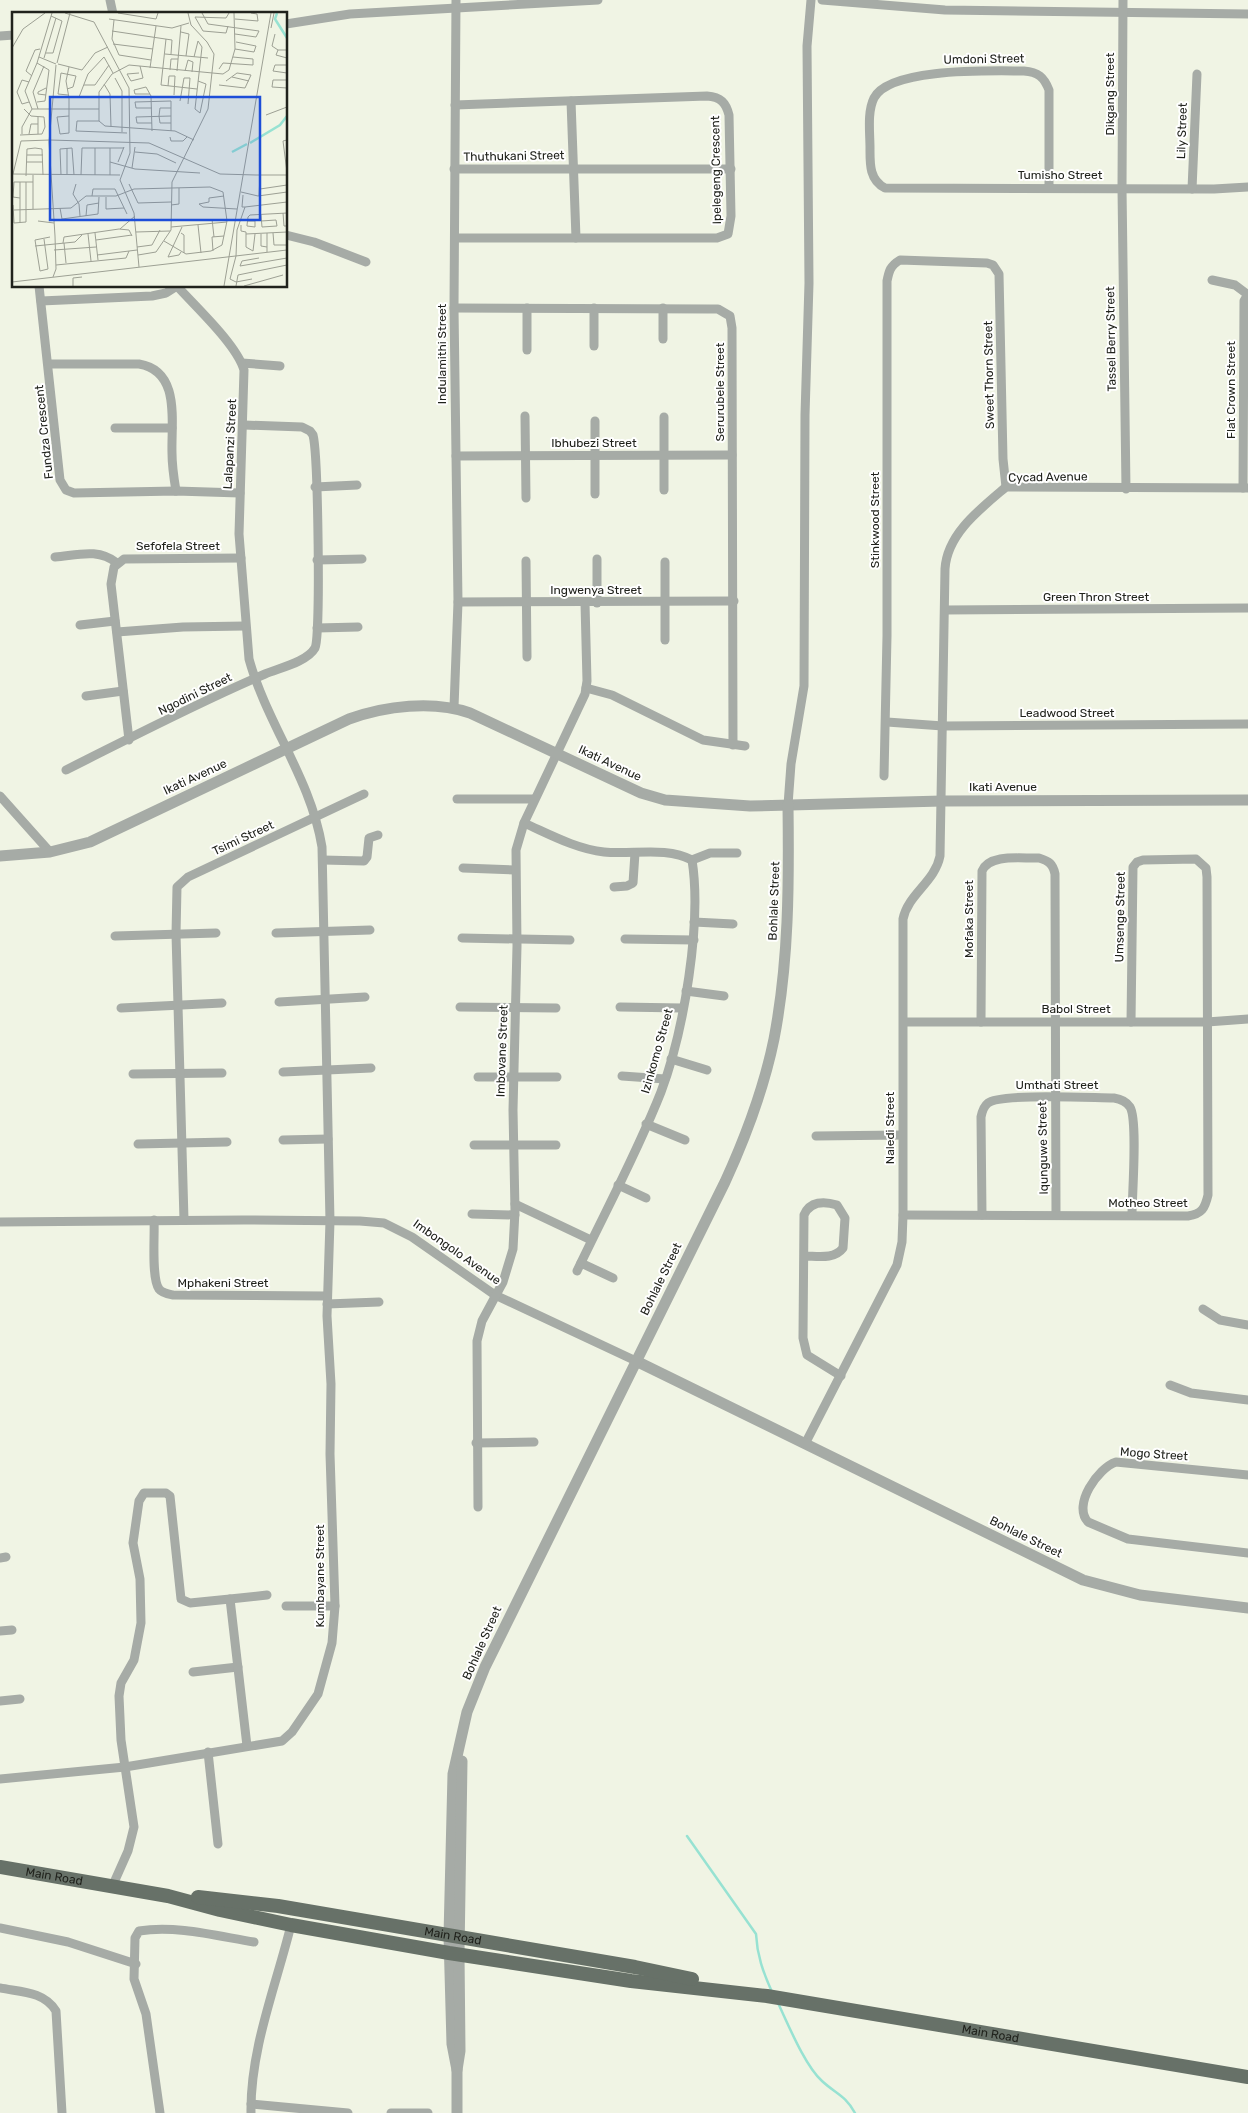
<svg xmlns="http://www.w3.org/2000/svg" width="1248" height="2113" font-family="Rubik,sans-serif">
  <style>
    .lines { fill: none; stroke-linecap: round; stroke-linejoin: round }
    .stream { stroke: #97e2d2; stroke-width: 2.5 }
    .minor { stroke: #a6aba6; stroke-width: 9 }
    .tertiary { stroke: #a6aba6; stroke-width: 11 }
    .primary { stroke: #677168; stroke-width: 14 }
    .labels { text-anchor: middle; stroke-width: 4; stroke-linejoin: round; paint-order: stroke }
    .street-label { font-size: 12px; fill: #20221c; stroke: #fff }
    .inset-river { fill: none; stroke: #97e2d2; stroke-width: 2.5 }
    .inset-road { fill: none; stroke: #9da094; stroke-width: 1 }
    .view { fill: #1d4ed8; fill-opacity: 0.15; stroke: #1d4ed8; stroke-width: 2.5 }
    .inset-edge { fill: none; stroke: #20221c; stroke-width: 2.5 }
  </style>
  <rect width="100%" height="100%" fill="#f0f4e4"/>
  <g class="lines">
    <g class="stream">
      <path d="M 687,1836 L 756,1934 C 757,1955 763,1972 772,1992"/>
      <path d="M 778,2003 C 788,2024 805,2066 822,2081 C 836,2094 845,2095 855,2113"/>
    </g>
    <g class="minor">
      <polyline points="110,0 113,14"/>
      <polyline points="822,0 945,10 1248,14"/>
      <polyline points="1123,0 1122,188 1126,489"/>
      <polyline points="286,24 350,14 598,0"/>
      <polyline points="0,36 14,35"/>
      <polyline points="571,101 576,238"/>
      <polyline points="454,169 731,169"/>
      <path d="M 1049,187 L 1049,90 C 1044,77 1038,72 1024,71 C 993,71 890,67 874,98 C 867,112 870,133 870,148 C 870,163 869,180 885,188 L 1214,189 L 1248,187"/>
      <polyline points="1192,189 1197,74"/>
      <polyline points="286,235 314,242 366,262"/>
      <path d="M 455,238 L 717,238 L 728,234 L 731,216 L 729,115 C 726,103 721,97 707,96 L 455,105"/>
      <polyline points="1212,280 1235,285 1247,294"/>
      <polyline points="39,286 60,480 66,490 74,493 176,491 240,493"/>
      <polyline points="41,301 152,296 166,293 177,286"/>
      <polyline points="454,308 710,309 718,309 730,316 732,328 733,745"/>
      <polyline points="527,308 527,350"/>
      <polyline points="594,308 594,346"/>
      <polyline points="663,308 663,339"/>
      <polyline points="242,363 280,366"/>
      <path d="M 49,364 L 139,364 C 181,371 171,422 172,453 C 172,466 174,479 176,491"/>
      <polyline points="525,416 526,498"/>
      <polyline points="664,417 664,490"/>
      <polyline points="595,421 595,494"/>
      <polyline points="115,428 172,428"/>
      <polyline points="456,456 732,455"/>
      <polyline points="315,487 357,485"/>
      <polyline points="1243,488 1244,301 1248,294"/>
      <path d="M 55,557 C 78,555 98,548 117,563"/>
      <polyline points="597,559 597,603"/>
      <polyline points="317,560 362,559"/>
      <polyline points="526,561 527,657"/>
      <polyline points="458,602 734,601"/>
      <polyline points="945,610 1248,608"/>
      <polyline points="80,625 115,621"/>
      <polyline points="317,628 358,627"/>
      <polyline points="117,632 183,627 245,626"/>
      <polyline points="665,640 665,562"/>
      <polyline points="586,688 612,695 703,740 745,746"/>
      <polyline points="86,696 123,691"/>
      <polyline points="454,707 458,602 454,308 456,0"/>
      <polyline points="887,722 943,726 1248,724"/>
      <polyline points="129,740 111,584 114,567 124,559 241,558"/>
      <path d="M 66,770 C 130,738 199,702 265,674 C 279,668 307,662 315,648 C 321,636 318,454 313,435 L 310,431 L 302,427 L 244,425"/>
      <path d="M 884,776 L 887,636 L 887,281 C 889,271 890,266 900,260 L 987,263 L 993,265 L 999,274 L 1003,459 L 1006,487"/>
      <polyline points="0,796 50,852"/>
      <polyline points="457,799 534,799"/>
      <polyline points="788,805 791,764 804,686 805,415 809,283 807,46 811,0"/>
      <path d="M 524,823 C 549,834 576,849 604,852 C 632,855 666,846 692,860"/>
      <polyline points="323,860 364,861 367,857 369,838 378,835"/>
      <polyline points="692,860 710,853 737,853"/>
      <polyline points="463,868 515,870"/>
      <polyline points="614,887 627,886 633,883 635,853"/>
      <polyline points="694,922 733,924"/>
      <polyline points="276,933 370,930"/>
      <polyline points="115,936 216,933"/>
      <polyline points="462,938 570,940"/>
      <polyline points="625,939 694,940"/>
      <polyline points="686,991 724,996"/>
      <polyline points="279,1002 365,997"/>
      <polyline points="460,1007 556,1008"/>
      <polyline points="620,1007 682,1008"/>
      <polyline points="121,1008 222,1003"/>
      <polyline points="904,1022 1207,1022 1248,1019"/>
      <path d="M 981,1022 L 982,871 C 990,853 1023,859 1039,858 C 1049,861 1053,864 1055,874 L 1056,1215"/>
      <polyline points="671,1059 707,1070"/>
      <polyline points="283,1072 371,1068"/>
      <polyline points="133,1074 222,1073"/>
      <polyline points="622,1076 665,1079"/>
      <polyline points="478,1077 557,1077"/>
      <polyline points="646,1124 685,1140"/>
      <polyline points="816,1136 902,1135"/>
      <polyline points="283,1140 328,1139"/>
      <polyline points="138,1144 227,1142"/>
      <polyline points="474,1145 556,1145"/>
      <polyline points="618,1185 646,1198"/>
      <polyline points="515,1204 591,1240"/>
      <polyline points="472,1214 515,1215"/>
      <path d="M 903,1215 L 1188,1216 C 1202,1214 1205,1208 1208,1195 L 1207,877 L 1206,868 L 1196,859 L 1143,860 L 1137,862 L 1133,867 L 1131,1022"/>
      <path d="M 982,1215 L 981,1117 C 982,1112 984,1106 988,1103 C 1000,1093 1093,1098 1114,1098 C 1121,1099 1126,1101 1130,1107 C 1138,1120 1132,1196 1132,1215"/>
      <path d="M 154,1220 C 155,1235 151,1278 159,1289 C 162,1293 168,1294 173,1295 L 327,1296"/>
      <polyline points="184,1220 176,934 177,887 188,877 364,794"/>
      <polyline points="0,1222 243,1220 360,1221 384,1223 412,1237 495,1295 636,1361"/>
      <path d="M 804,1256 C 817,1256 834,1260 843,1248 L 845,1218 L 837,1205 C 824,1201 810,1201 804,1215 L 803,1338 L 807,1355 L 841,1376"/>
      <polyline points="581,1263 613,1278"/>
      <path d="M 577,1271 C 605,1212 637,1153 661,1092 C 684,1031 702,923 692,860"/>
      <polyline points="327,1304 379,1302"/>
      <polyline points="1203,1309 1220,1320 1248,1325"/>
      <polyline points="1170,1385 1191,1393 1248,1400"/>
      <polyline points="476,1443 534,1442"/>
      <path d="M 805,1444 L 897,1265 L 902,1242 L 903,1215 L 903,919 C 908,894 935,882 940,856 L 945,569 C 947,534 980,509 1006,487 L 1248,488"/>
      <path d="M 1248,1475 L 1116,1462 C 1098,1468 1072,1505 1088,1522 L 1128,1539 L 1248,1553"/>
      <polyline points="478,1507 477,1341 482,1321 503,1282 513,1249 515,1211 513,1110 517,946 516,850 524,823 585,694 587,681 585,603"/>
      <polyline points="0,1558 6,1557"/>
      <polyline points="230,1599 267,1595"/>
      <polyline points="286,1606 335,1606"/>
      <polyline points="0,1631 12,1630"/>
      <polyline points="193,1672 238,1667"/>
      <polyline points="0,1701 20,1699"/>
      <polyline points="208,1752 218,1844"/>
      <path d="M 0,1779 L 125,1767 L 282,1741 L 292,1732 L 318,1694 L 332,1643 L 335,1606 L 330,1454 L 331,1384 L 327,1316 L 330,1221 L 322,847 C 311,779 267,724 249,659 L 239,534 L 244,370 C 237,345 196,307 177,286"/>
      <polyline points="112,1887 128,1851 134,1827 121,1740 119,1696 121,1683 134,1660 141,1623 140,1579 133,1543 139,1501 144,1493 166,1493 170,1496 181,1599 190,1603 230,1599 247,1746"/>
      <polyline points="0,1928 68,1942 136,1964"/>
      <path d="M 0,1988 C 20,1992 44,1991 56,2011 L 62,2113"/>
      <polyline points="251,2104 348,2113"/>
      <path d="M 160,2113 L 146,2014 L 134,1979 L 135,1938 L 139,1931 C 176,1925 217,1936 254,1942"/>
      <path d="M 251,2113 C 250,2049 276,1986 291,1925"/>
      <polyline points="391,2113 428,2113"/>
    </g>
    <g class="tertiary">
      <path d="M 0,856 L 50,852 L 90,842 L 349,719 C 385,706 433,700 470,713 L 641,793 L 665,800 L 750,806 L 942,801 L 1248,800"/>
      <polyline points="636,1361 1083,1580 1140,1595 1248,1608"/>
      <path d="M 457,2070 L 452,2044 L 449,1936 L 453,1774 L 467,1712 L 485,1667 L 725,1182 C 746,1136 764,1088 774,1039 C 789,961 789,883 788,805"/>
      <polyline points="457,2113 457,2070 460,2051 459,1954 462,1761"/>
    </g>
    <g class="primary">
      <path id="s1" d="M 0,1867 L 168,1896 L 220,1910 L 291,1925 L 449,1953 L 631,1981 L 767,1996 L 1248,2077"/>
      <path id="s2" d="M 198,1897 L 278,1906 L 635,1967 L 692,1979"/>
    </g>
  </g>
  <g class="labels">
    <g class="street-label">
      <text transform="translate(984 59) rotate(-1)" y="4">Umdoni Street</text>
      <text transform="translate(1110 94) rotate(-90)" y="4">Dikgang Street</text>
      <text transform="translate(1182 131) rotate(-88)" y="4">Lily Street</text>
      <text transform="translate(514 156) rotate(-1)" y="4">Thuthukani Street</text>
      <text transform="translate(716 170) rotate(-91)" y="4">Ipelegeng Crescent</text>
      <text x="1060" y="179">Tumisho Street</text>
      <text transform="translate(1111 339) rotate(-91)" y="4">Tassel Berry Street</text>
      <text transform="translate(442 354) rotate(-90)" y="4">Indulamithi Street</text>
      <text transform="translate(989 375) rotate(-91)" y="4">Sweet Thorn Street</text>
      <text transform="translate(1231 390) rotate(-90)" y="4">Flat Crown Street</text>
      <text transform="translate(720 392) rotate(-90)" y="4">Serurubele Street</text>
      <text transform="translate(44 432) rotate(-96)" y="4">Fundza Crescent</text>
      <text x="594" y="447">Ibhubezi Street</text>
      <text transform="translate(230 444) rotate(-87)" y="4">Lalapanzi Street</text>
      <text transform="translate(1048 477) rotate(-1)" y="4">Cycad Avenue</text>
      <text transform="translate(875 520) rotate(-90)" y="4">Stinkwood Street</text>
      <text x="178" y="550">Sefofela Street</text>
      <text x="596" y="594">Ingwenya Street</text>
      <text x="1096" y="601">Green Thron Street</text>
      <text transform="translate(195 694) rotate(-26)" y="4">Ngodini Street</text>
      <text x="1067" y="717">Leadwood Street</text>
      <text transform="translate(610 763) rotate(25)" y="4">Ikati Avenue</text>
      <text transform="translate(195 777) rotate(-25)" y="4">Ikati Avenue</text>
      <text x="1003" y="791">Ikati Avenue</text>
      <text transform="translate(243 838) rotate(-25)" y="4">Tsimi Street</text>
      <text transform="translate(774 901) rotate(-88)" y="4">Bohlale Street</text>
      <text transform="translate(1120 917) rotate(-89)" y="4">Umsenge Street</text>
      <text transform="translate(969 919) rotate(-90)" y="4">Mofaka Street</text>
      <text x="1076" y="1013">Babol Street</text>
      <text transform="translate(502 1051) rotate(-88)" y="4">Imbovane Street</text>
      <text transform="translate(657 1051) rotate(-74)" y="4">Izinkomo Street</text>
      <text x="1057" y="1089">Umthati Street</text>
      <text transform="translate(890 1128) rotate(-90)" y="4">Naledi Street</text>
      <text transform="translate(1043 1148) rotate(-91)" y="4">Iqunguwe Street</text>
      <text x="1148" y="1207">Motheo Street</text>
      <text transform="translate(457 1252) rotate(35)" y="4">Imbongolo Avenue</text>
      <text transform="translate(661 1279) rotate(-64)" y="4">Bohlale Street</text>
      <text x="223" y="1287">Mphakeni Street</text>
      <text transform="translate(1154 1454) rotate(4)" y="4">Mogo Street</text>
      <text transform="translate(1026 1537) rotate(26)" y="4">Bohlale Street</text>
      <text transform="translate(320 1576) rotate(-90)" y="4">Kumbayane Street</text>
      <text transform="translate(482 1643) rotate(-66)" y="4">Bohlale Street</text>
      <text dy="4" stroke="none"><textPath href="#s1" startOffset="55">Main Road</textPath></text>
      <text dy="4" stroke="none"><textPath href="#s2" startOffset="258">Main Road</textPath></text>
      <text dy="4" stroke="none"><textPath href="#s1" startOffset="1005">Main Road</textPath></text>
    </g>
  </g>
  <g transform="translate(12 12)">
    <rect width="275" height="275" fill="#f0f4e4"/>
    <path class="inset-river" d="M 265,1 L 263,7 L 275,26M 238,131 L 268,113 L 275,104M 220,140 L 235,132"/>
    <path class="inset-road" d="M 53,1 L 82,10 L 117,76 L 118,141 L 108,168 L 122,201 L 127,255M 106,1 L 144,7 L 146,1M 190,1 L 196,12 L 247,19 L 244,25 L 223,22M 97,7 L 160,16 L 177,11M 223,7 L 246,9 L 245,2 L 239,1M 102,8 L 100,27 L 107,43 L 139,48M 216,14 L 214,21 L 191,19 L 183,5 L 214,6 L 217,1M 259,16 L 262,1M 100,19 L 160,28 L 159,42M 169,20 L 177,22 L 174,44M 263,22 L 260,34 L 266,38M 154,27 L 149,73 L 185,77M 101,32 L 141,37M 0,36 L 11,17 L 33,1M 223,37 L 242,40 L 244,34 L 224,30M 275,38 L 266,38 L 264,43 L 275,46M 34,41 L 41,41 L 50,9 L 39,4M 153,42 L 196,46M 27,45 L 44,52M 182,45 L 186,29 L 190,35 L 183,97 L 188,101 L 194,72 L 186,69M 32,46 L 44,6M 45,51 L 58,1M 46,52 L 70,58 L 83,41 L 96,35M 275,53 L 263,53 L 261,59 L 275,61M 138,56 L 144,14M 207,57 L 211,51 L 241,53 L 241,47 L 221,45M 158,58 L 159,47 L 166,47M 165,59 L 169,14M 173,59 L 176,48 L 181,50 L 180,60M 127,61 L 115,62 L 119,69 L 131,66 L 128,54M 20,64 L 14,59 L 23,38 L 28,37M 220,65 L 237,69M 103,66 L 110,79 L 110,120M 275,68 L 261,68 L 260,75 L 275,76M 17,70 L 10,68 L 5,80 L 10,92 L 17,90M 92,72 L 98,82 L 99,115M 72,73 L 83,73 L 97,53M 207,73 L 233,76 L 239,63 L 225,61 L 214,69M 156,74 L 157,64 L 163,64 L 162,83M 55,77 L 61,75 L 64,64 L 49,61 L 46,82 L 56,83M 138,82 L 123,82 L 122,78 L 134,75 L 139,84 L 140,119M 34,83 L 26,82 L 26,80 L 34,76M 87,85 L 67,85 L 76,62 L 92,45 L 101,61M 168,89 L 172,66 L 178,66 L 176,92M 25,90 L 33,89 L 37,58 L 25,51M 140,96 L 124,96 L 123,90 L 159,89 L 159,119M 20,97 L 13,79 L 25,51 L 40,1M 20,97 L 87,97M 26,97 L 21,80 L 32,54M 254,103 L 275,95M 57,104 L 45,105 L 48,122 L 57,121 L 57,86 L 54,69 L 57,55M 26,105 L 26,122M 87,109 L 65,109 L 64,119 L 115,121M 140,111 L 125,111 L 124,105 L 159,104M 159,111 L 148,111 L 147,104 L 148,96 L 159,96M 10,122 L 10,115 L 20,97M 17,122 L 19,112 L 26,112M 8,123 L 30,122 L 33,115 L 32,105 L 19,104 L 12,97M 158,125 L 159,129 L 171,129 L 175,125M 38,128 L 137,131 L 208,162 L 244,163M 182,128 L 163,119 L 93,114 L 87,109 L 87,80 L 100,62 L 117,53 L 211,62 L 217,58 L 223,37 L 222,1M 275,128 L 271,129 L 275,160M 55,136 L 55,163M 83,136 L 83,163M 98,136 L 98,163M 123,140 L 145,142 L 164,151M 15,143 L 31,143M 15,150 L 31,150M 98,150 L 123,157 L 188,161M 106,150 L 112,135M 120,156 L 123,135M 0,162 L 108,163M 1,162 L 9,129 L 38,128M 21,163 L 21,197M 49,163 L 48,137 L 60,136 L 62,163M 69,163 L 70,136 L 112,136M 244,163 L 275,163M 14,164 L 15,137 L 23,136 L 30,137 L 31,163M 8,170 L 8,211M 64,172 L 61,182 L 67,192 L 68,204M 117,172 L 126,191 L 159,190M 248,177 L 275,173M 229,180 L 246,184 L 275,180M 231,183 L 230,195 L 233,195M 80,184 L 81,177 L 103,177 L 115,202M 247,184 L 248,163M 94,185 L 94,197 L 112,196M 8,186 L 1,185 L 2,170 L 21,170M 187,192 L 191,195 L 225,197M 187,192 L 197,190 L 197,186 L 212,184M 1,193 L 2,211 L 14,210 L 14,170M 159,193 L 167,192 L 167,176M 233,195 L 275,190M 48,196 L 50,207 L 86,202 L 87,185M 2,198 L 59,196 L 74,184 L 104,184 L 122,177 L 198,175 L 211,180 L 215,209 L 210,233 L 199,239 L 174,242 L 152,229M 271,201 L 272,214 L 275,214M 249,203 L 250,215 L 265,214 L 264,208 L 249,209M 74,204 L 75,193 L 87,191M 200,207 L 202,225M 26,209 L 42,211M 235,209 L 243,209 L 243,215 L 235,214 L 235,213 L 236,205 L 238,203 L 275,201M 186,213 L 189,241M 229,213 L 229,219 L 234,220 L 234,235 L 241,239M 159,215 L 215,210M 108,217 L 123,204M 124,220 L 158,219M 83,221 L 86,248M 169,221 L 172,223 L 172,241M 261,221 L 262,233 L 275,233M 76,222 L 79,249M 234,222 L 275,220M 249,222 L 249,234 L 255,235M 32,227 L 36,257 L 28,259 L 23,228 L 38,225M 84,228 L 120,223M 51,231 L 52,225 L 107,217 L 117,218 L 120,224M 52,231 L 54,251M 23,234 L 63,230 L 70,223M 125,235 L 140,233 L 148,218M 42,238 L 84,235M 201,239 L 200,225 L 212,224M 241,239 L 243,222M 169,240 L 167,243 L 156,245 L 170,215M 255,240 L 255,221M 85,243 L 125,238M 126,243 L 144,240 L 159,218 L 160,170 L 196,97 L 202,42 L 195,30 L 179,13 L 176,1M 247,246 L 230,249 L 228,254 L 275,246M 44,253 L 114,246 L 117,239M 41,265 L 44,257 L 43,224 L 37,130 L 44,53M 218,267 L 224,244 L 225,218 L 233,195M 218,267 L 224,270 L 240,267M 0,270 L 275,238M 61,274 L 61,266 L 70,265M 212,274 L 259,1M 224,274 L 226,263 L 275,253M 232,274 L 271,263"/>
    <path class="view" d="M 38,85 L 248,85 L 248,208 L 38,208 Z"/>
    <rect width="275" height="275" class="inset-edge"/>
  </g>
</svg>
